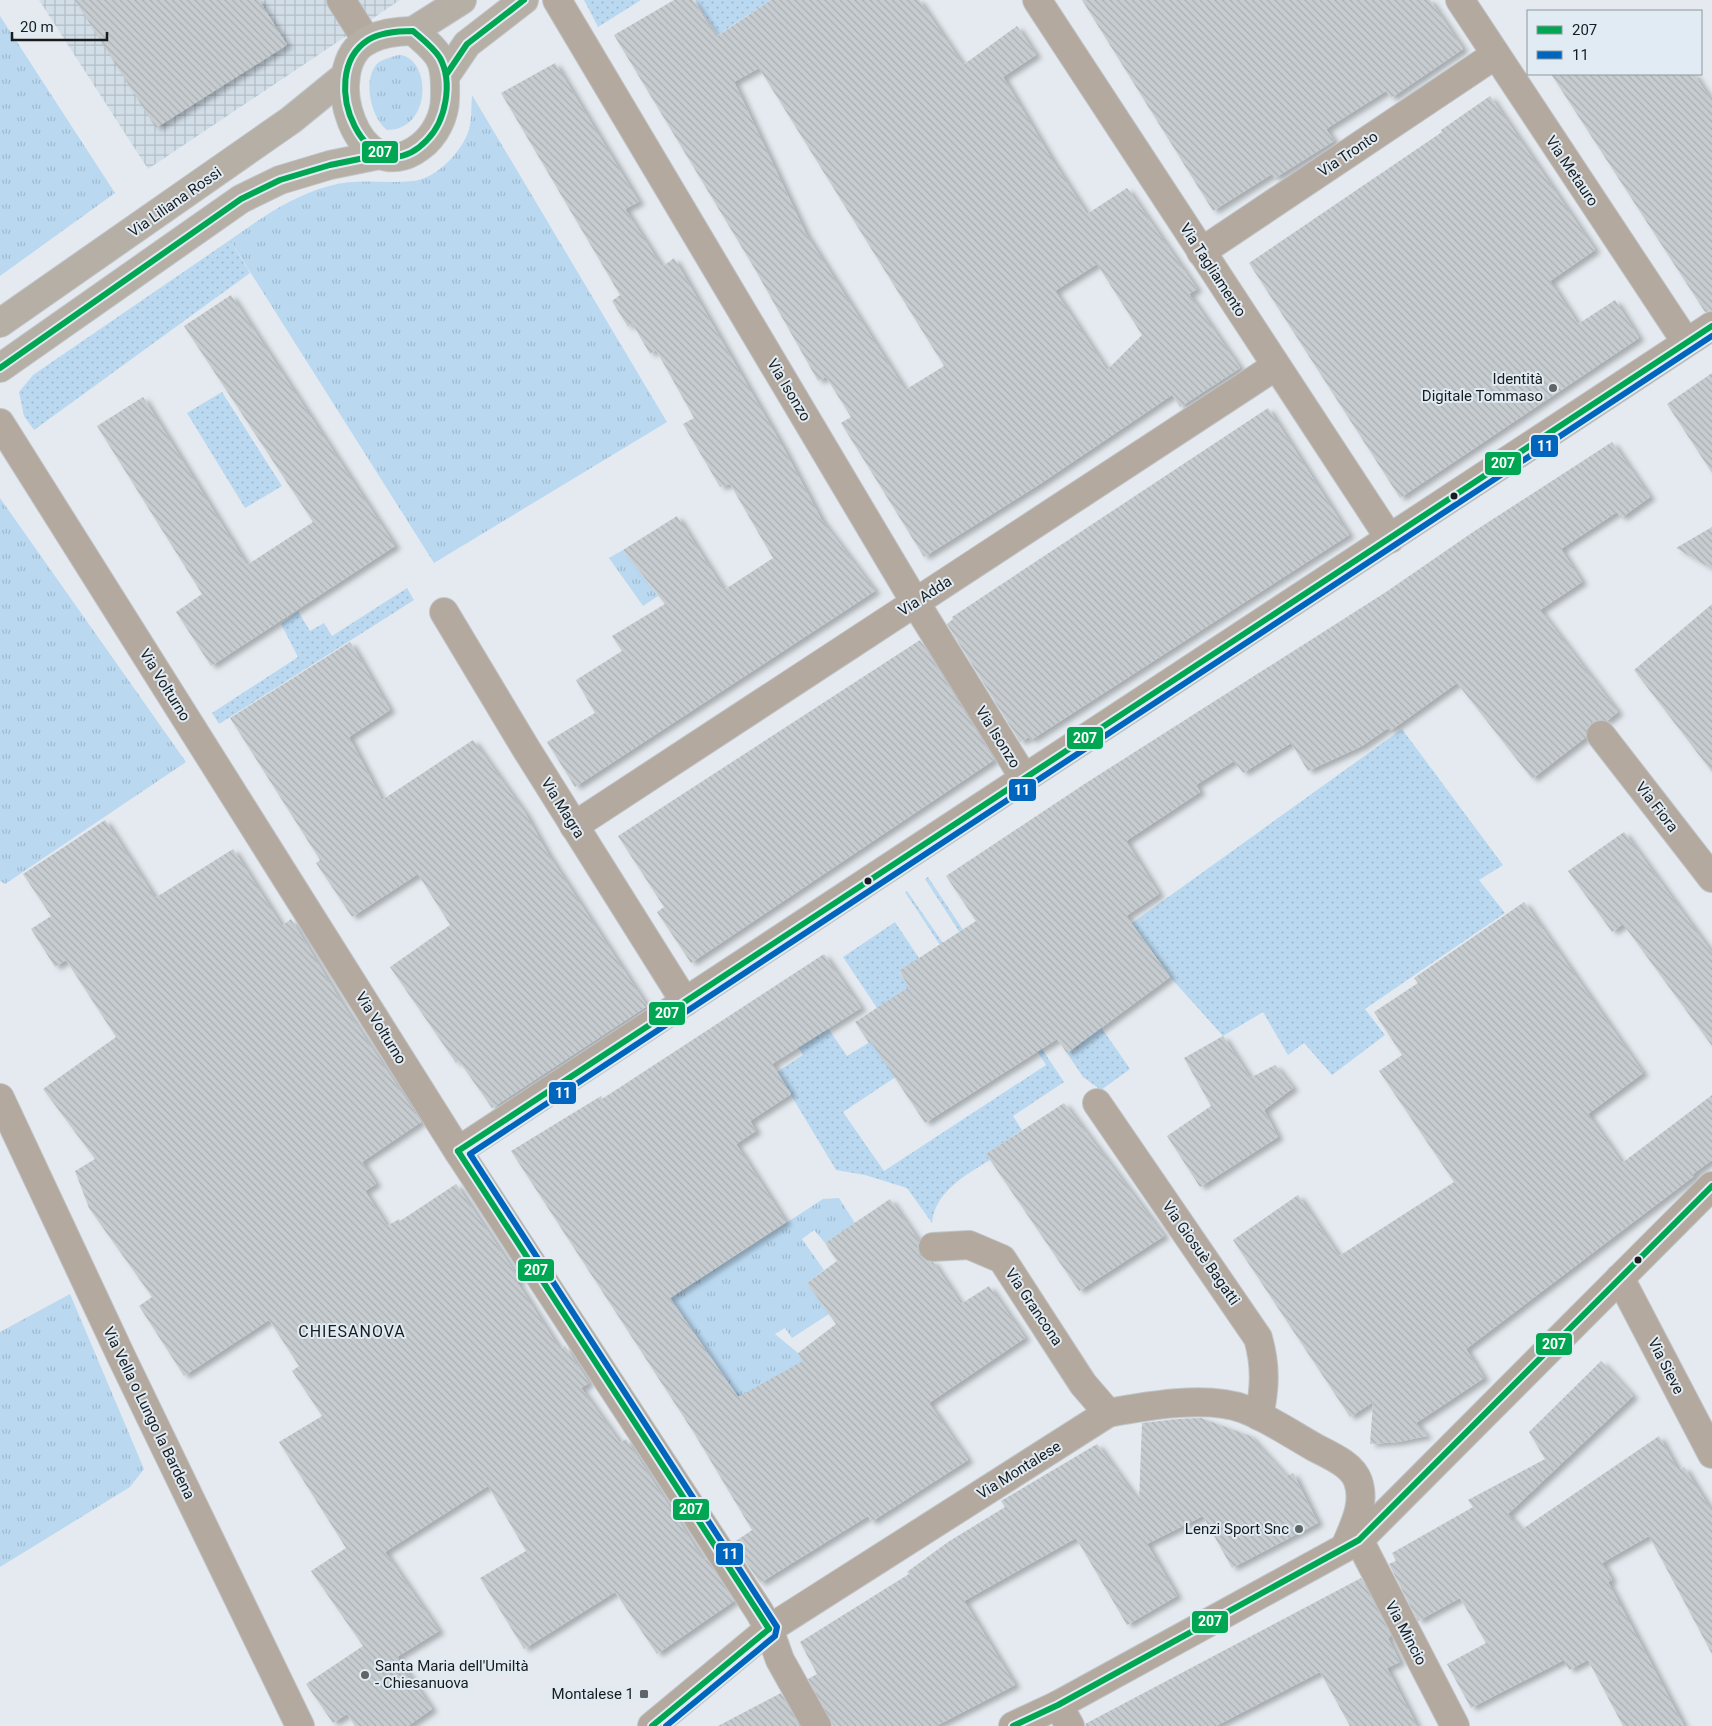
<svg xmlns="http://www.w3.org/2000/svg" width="1712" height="1726" font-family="Roboto,sans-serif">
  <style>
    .industrial { fill: url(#industrial-grid) }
    .grass { fill: url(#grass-tufts) }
    .garden { fill: url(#garden-dots) }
    .building { fill: url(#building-back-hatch); fill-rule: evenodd; filter: url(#shadow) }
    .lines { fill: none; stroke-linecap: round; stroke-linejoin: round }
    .street-casing { stroke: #c0c5c9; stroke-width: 30 }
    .secondary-casing { stroke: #c0c5c9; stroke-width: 30 }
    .street { stroke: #b3a99f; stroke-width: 28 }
    .secondary { stroke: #b6afa6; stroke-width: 28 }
    .bus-1-casing { stroke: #e0ebf3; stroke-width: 10 }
    .bus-2-casing { stroke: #e0ebf3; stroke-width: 10 }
    .bus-1 { stroke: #00a651; stroke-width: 6 }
    .bus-2 { stroke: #0065bd; stroke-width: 6 }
    .poi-dot { fill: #5f6468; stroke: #e0ebf3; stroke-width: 2 }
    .bus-dot { fill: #181c1f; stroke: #e0ebf3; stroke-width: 2 }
    .labels { text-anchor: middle; stroke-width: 4; stroke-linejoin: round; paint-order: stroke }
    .street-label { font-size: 15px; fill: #181c1f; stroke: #e0ebf3 }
    .poi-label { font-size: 15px; fill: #181c1f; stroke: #e0ebf3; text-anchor: end }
    .neighbourhood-label { font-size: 16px; letter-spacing: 1px; fill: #181c1f; stroke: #e0ebf3 }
    .line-badge { stroke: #e0ebf3; stroke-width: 2 }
    .badge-label { font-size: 14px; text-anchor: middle; font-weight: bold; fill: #fff }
  </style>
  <defs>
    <pattern id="industrial-grid" width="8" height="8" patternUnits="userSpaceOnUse" patternTransform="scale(1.25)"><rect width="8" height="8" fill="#d1dde7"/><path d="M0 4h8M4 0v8" fill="none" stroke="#b3bdc6"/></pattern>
    <pattern id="grass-tufts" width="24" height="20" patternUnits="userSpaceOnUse" patternTransform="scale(1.25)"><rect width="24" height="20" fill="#bad9f1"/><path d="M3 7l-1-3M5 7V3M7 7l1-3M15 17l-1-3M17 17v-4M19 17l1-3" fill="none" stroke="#9fbace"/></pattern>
    <pattern id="garden-dots" width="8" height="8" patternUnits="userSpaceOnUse" patternTransform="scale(1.25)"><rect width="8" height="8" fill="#bad9f1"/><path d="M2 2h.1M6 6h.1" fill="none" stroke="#9fbace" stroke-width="1.8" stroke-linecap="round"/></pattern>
    <pattern id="building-back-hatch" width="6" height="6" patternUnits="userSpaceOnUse" patternTransform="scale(1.25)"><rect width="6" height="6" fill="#c7ccd0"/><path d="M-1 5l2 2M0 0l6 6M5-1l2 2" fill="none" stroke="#aaafb2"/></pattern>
    <filter id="shadow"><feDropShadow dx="5.5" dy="3" stdDeviation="2.5" flood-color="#0004"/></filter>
  </defs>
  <rect width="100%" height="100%" fill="#e4eaef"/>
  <polygon class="industrial" points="39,0 400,0 148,169"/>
  <g class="grass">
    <polygon points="0,16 115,193 0,276"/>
    <path d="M 398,55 C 431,55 434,130 387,130 C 371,118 361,77 379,62 C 384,59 392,57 398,55 Z"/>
    <path d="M 472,95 L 667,422 L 434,563 L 230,240 C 261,218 292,196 329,186 C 357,178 385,184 413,181 C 437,179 466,148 470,125 C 472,115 471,105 472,95 Z"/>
    <polygon points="0,498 186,762 5,884 0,881"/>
    <polygon points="623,550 658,596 643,606 609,558"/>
    <polygon points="839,1198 855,1223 825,1243 814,1230 802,1239 824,1270 807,1283 829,1314 792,1338 785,1328 775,1334 798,1353 814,1376 738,1397 670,1298 823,1199"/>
    <polygon points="70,1294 144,1469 130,1487 0,1567 0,1332"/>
  </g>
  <g class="garden">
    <polygon points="584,0 641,0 598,27"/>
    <polygon points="695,0 771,0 718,35"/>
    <polygon points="230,240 250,273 34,430 24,416 19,392 33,375"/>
    <polygon points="222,392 282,486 245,508 187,413"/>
    <polygon points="407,588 414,600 219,724 212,713 298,657 281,624 298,611 310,631 324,623 332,636"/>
    <polygon points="1402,729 1503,865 1479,880 1505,913 1365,1009 1385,1035 1332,1075 1304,1043 1288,1055 1263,1012 1223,1036 1170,977 1132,923"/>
    <path d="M 928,877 L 1064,1082 L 1013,1116 L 1022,1130 L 987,1154 L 990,1160 C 966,1175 935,1191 932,1223 L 907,1188 L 865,1175 L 836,1170 L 777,1072 L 803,1055 L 798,1047 L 828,1028 L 847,1056 L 891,1029 L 843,957 L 895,922 L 919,958 L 899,972 L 947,1043 L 843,1112 L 884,1171 L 1046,1065 L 925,879 Z"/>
    <polygon points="907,891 943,943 940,945 905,892"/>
    <polygon points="1101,1027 1130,1069 1101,1090 1083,1077 1067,1053"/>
  </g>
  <g class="building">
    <polygon points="75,0 259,0 287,45 156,128"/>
    <path d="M 674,0 L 693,0 L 716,37 L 771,0 L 919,0 L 963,65 L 1017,26 L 1036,55 L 1003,77 L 1051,158 L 1087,214 L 1127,188 L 1197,289 L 1189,294 L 1240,368 L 1180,407 L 1172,395 L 1040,484 L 924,557 L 841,423 L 851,417 L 826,377 L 818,381 L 753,266 L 614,35 ZM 759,68 L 944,366 L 905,390 L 806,234 L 734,82 ZM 1097,264 L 1142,335 L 1107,370 L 1055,291 Z"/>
    <polygon points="1082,0 1430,0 1463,49 1391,98 1386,91 1326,129 1334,141 1275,178 1272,174 1213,211"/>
    <polygon points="555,63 639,202 625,209 662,267 674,258 784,449 821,519 875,591 575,787 547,742 595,713 576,680 622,651 612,636 665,604 623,550 677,516 724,590 773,558 730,484 720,487 683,424 694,418 656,350 650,354 632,323 628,327 612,301 620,295 501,93"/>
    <polygon points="1551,74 1694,74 1712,102 1712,311 1705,312"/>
    <polygon points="1490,96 1595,250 1550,281 1578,324 1615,300 1639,338 1400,498 1249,263 1442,132 1441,130"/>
    <polygon points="231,295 395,546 211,666 176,612 202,594 97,426 143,397 247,565 313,522 184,326"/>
    <polygon points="1712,373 1712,473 1667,404"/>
    <polygon points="1268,408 1349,535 1031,740 1029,737 1020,742 947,624 953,619 952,617"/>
    <polygon points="1612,442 1650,497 1621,518 1617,512 1561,549 1582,582 1540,610 1618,712 1607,721 1598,720 1591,723 1586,730 1586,737 1532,779 1457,683 1390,731 1388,728 1362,746 1308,771 1291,743 1243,773 1234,761 1196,785 1200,792 1126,841 1159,894 1126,916 1170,977 1067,1053 1057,1039 925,1123 871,1042 869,1043 855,1022 909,987 899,971 976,921 946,876 1086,783 1386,592 1473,532"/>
    <polygon points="1712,527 1712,569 1676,548"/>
    <polygon points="1712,604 1712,772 1634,670"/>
    <polygon points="920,640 994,760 691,963 657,912 664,907 618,836"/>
    <polygon points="350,642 390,710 349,737 382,800 473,740 525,813 548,854 647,1006 492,1108 459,1061 456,1063 390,967 450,925 418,874 352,917 316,863 320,860 230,718"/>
    <polygon points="105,820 155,898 233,849 282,926 291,919 343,1005 421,1122 362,1162 376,1184 365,1191 387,1226 399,1219 400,1221 456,1184 520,1280 517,1282 560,1350 565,1346 589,1383 581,1388 620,1443 626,1439 704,1561 707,1559 734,1601 657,1654 615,1592 524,1649 480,1578 526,1551 488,1486 385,1552 439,1631 397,1657 432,1709 408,1726 355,1726 347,1714 333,1723 306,1684 363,1646 311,1571 346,1548 279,1442 322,1416 292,1371 299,1366 269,1320 184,1376 139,1306 152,1297 89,1208 75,1171 95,1159 43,1089 116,1037 66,960 55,967 31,929 51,916 23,874"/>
    <polygon points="1624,832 1712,953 1712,1046 1623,924 1612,932 1568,871"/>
    <polygon points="1524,902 1643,1073 1588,1114 1622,1163 1712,1095 1712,1160 1693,1174 1694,1176 1466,1349 1484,1378 1416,1423 1427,1436 1398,1442 1370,1444 1373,1402 1350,1417 1233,1240 1298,1195 1339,1256 1454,1182 1379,1071 1402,1055 1374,1012 1418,983 1414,978"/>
    <polygon points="824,954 861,1008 772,1064 791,1094 750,1121 756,1131 736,1144 786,1222 670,1298 738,1397 803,1361 798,1353 836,1324 807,1283 837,1261 825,1243 890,1199 919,1241 917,1248 920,1256 926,1261 933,1262 961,1304 989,1286 1025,1338 929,1403 968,1460 871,1522 868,1516 760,1583 733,1543 752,1530 694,1433 511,1151 601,1096 602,1099"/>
    <polygon points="1223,1036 1250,1078 1275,1065 1293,1088 1264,1110 1278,1137 1200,1187 1167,1136 1211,1106 1184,1058"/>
    <polygon points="1064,1103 1164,1236 1079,1291 986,1154"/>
    <polygon points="1601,1361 1633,1396 1508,1514 1521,1530 1659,1436 1678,1470 1684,1467 1712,1512 1712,1654 1649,1536 1602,1563 1612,1580 1608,1582 1684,1726 1623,1726 1588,1660 1569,1670 1564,1660 1471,1708 1447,1664 1486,1643 1460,1598 1418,1621 1389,1564 1396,1561 1392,1553 1473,1507 1468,1500 1545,1459 1529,1432"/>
    <polygon points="1201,1418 1250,1436 1286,1476 1293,1473 1318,1523 1232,1568 1203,1516 1147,1544 1177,1596 1127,1625 1076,1538 964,1601 1015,1685 936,1726 833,1726 808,1679 817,1674 800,1642 909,1574 907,1572 948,1542 1005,1507 1001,1501 1097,1444 1139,1502 1142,1423 1178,1419"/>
    <polygon points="1361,1578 1391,1636 1388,1638 1400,1662 1387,1668 1417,1726 1350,1726 1320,1672 1216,1726 1086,1726 1085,1724"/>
    <polygon points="781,1693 799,1726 718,1726"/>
  </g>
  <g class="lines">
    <defs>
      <g id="street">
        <polyline points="341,0 367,41"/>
        <polyline points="557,0 915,602 1024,778"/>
        <polyline points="1037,0 1390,539"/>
        <polyline points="1460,0 1686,342"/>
        <polyline points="1201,252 1495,55"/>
        <polyline points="0,423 458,1151 759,1611 769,1629 780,1660 817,1726"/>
        <polyline points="444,612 525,747 685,1002"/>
        <polyline points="1601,735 1712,878"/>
        <polyline points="574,826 1276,366"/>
        <polyline points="0,1098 121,1356 300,1726"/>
        <path d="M 1097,1103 L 1258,1338 C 1266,1366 1265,1388 1259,1416"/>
        <polyline points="458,1151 1712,326"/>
        <polyline points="933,1247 969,1245 1002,1259 1083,1384 1108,1413"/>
        <polyline points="1620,1278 1712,1454"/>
        <polyline points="1359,1540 1455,1726"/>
        <polyline points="1058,1705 1070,1726"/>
        <path d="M 652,1726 L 769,1629 L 1108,1413 C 1145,1406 1208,1395 1244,1409 C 1268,1418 1291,1434 1314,1447 C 1329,1455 1352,1464 1358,1481 C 1366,1504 1354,1526 1345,1547"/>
        <polyline points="1013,1726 1058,1705 1359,1540 1712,1186"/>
      </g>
      <g id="secondary">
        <path d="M 413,31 C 442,55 446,60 445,98 C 445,116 435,136 420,147 C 358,194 317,67 368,40 C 382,33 398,31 413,31 Z"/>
        <polyline points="413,31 462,0"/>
        <polyline points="446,75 467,44 524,0"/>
        <polyline points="0,323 291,120 345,76"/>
        <polyline points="0,368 241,199 280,180 330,165 379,155"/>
      </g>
    </defs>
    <use href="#street" class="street-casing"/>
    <use href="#secondary" class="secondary-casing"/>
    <use href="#street" class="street"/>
    <use href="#secondary" class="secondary"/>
    <defs>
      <g id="bus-1">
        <path d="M 413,31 C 422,39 433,47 440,58 C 453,82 446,121 427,140 C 369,201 312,76 368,40 C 381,32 399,31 413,31 Z"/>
        <polyline points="446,75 467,44 524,0"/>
        <polyline points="0,368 241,199 280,180 330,165 379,155"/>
        <polyline points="458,1151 1712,326"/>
        <polyline points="458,1151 769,1629"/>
        <polyline points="652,1726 769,1629"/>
        <polyline points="1013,1726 1058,1705 1359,1540 1712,1186"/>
      </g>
      <polyline id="bus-2" points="666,1726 775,1636 777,1627 470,1154 1712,336"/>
    </defs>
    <use href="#bus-1" class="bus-1-casing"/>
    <use href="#bus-2" class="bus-2-casing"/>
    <use href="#bus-1" class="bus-1"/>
    <use href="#bus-2" class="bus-2"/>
  </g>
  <g class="poi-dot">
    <circle cx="1553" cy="388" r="5"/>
    <circle cx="1299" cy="1529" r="5"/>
    <circle cx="365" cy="1675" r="5"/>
    <rect x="639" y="1689" width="10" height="10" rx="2.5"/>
  </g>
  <g class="bus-dot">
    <circle cx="1454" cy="496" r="4.5"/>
    <circle cx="868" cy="881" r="4.5"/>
    <circle cx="1638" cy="1260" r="4.5"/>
  </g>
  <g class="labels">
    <g class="street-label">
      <text transform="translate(1348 154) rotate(-34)" y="5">Via Tronto</text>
      <text transform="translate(1572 171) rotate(56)" y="5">Via Metauro</text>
      <text transform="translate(175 202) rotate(-35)" y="5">Via Liliana Rossi</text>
      <text transform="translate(1213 270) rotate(57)" y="5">Via Tagliamento</text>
      <text transform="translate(789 390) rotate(59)" y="5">Via Isonzo</text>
      <text transform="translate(925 596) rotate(-33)" y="5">Via Adda</text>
      <text transform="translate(165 685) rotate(58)" y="5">Via Volturno</text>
      <text transform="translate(998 737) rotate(58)" y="5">Via Isonzo</text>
      <text transform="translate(1657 807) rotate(52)" y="5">Via Fiora</text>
      <text transform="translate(563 808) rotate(58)" y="5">Via Magra</text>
      <text transform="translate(381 1028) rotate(58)" y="5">Via Volturno</text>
      <text transform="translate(1201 1253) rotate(55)" y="5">Via Giosuè Bagatti</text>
      <text transform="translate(1034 1307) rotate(56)" y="5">Via Grancona</text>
      <text transform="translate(1666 1366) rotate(63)" y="5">Via Sieve</text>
      <text transform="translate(149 1413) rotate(64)" y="5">Via Vella o Lungo la Bardena</text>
      <text transform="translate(1019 1470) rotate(-32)" y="5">Via Montalese</text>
      <text transform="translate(1406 1633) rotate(62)" y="5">Via Mincio</text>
    </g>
    <g class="poi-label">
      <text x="1543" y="384">Identità<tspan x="1543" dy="17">Digitale Tommaso</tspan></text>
      <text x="1289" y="1534">Lenzi Sport Snc</text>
      <text x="375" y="1671" text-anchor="start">Santa Maria dell'Umiltà<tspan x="375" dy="17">- Chiesanuova</tspan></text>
      <text x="634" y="1699">Montalese 1</text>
    </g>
    <g class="neighbourhood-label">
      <text x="352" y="1337">CHIESANOVA</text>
    </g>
  </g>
  <g class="line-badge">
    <rect x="361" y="140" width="38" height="24" rx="5" fill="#00a651"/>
    <rect x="1530" y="434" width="29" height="24" rx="5" fill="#0065bd"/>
    <rect x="1484" y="451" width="38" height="25" rx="5" fill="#00a651"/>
    <rect x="1066" y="726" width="38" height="24" rx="5" fill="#00a651"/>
    <rect x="1008" y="778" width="29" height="24" rx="5" fill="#0065bd"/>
    <rect x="648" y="1001" width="38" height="25" rx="5" fill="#00a651"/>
    <rect x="548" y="1081" width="29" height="24" rx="5" fill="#0065bd"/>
    <rect x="517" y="1258" width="38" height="24" rx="5" fill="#00a651"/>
    <rect x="1535" y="1332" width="38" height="24" rx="5" fill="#00a651"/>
    <rect x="672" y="1498" width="38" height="23" rx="5" fill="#00a651"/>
    <rect x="715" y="1542" width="29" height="24" rx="5" fill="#0065bd"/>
    <rect x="1191" y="1610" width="38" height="24" rx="5" fill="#00a651"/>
  </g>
  <g class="badge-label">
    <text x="380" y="157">207</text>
    <text x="1545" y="451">11</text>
    <text x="1503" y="468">207</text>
    <text x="1085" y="743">207</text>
    <text x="1022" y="795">11</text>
    <text x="667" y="1018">207</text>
    <text x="563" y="1098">11</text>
    <text x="536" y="1275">207</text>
    <text x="1554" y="1349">207</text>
    <text x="691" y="1514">207</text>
    <text x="730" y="1559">11</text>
    <text x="1210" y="1626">207</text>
  </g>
  <rect x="1527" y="10" width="175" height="65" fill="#e0ebf3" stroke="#90989e"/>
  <rect x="1537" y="26" width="25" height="8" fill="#00a651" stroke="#90989e"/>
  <text x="1572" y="35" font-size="15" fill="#181c1f">207</text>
  <rect x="1537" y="51" width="25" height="8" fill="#0065bd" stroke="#90989e"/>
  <text x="1572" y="60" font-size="15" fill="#181c1f">11</text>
  <path d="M12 32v8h95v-8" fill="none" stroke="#181c1f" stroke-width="2.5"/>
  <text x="20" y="32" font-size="15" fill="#181c1f" stroke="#e0ebf3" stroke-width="4" paint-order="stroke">20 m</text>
</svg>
